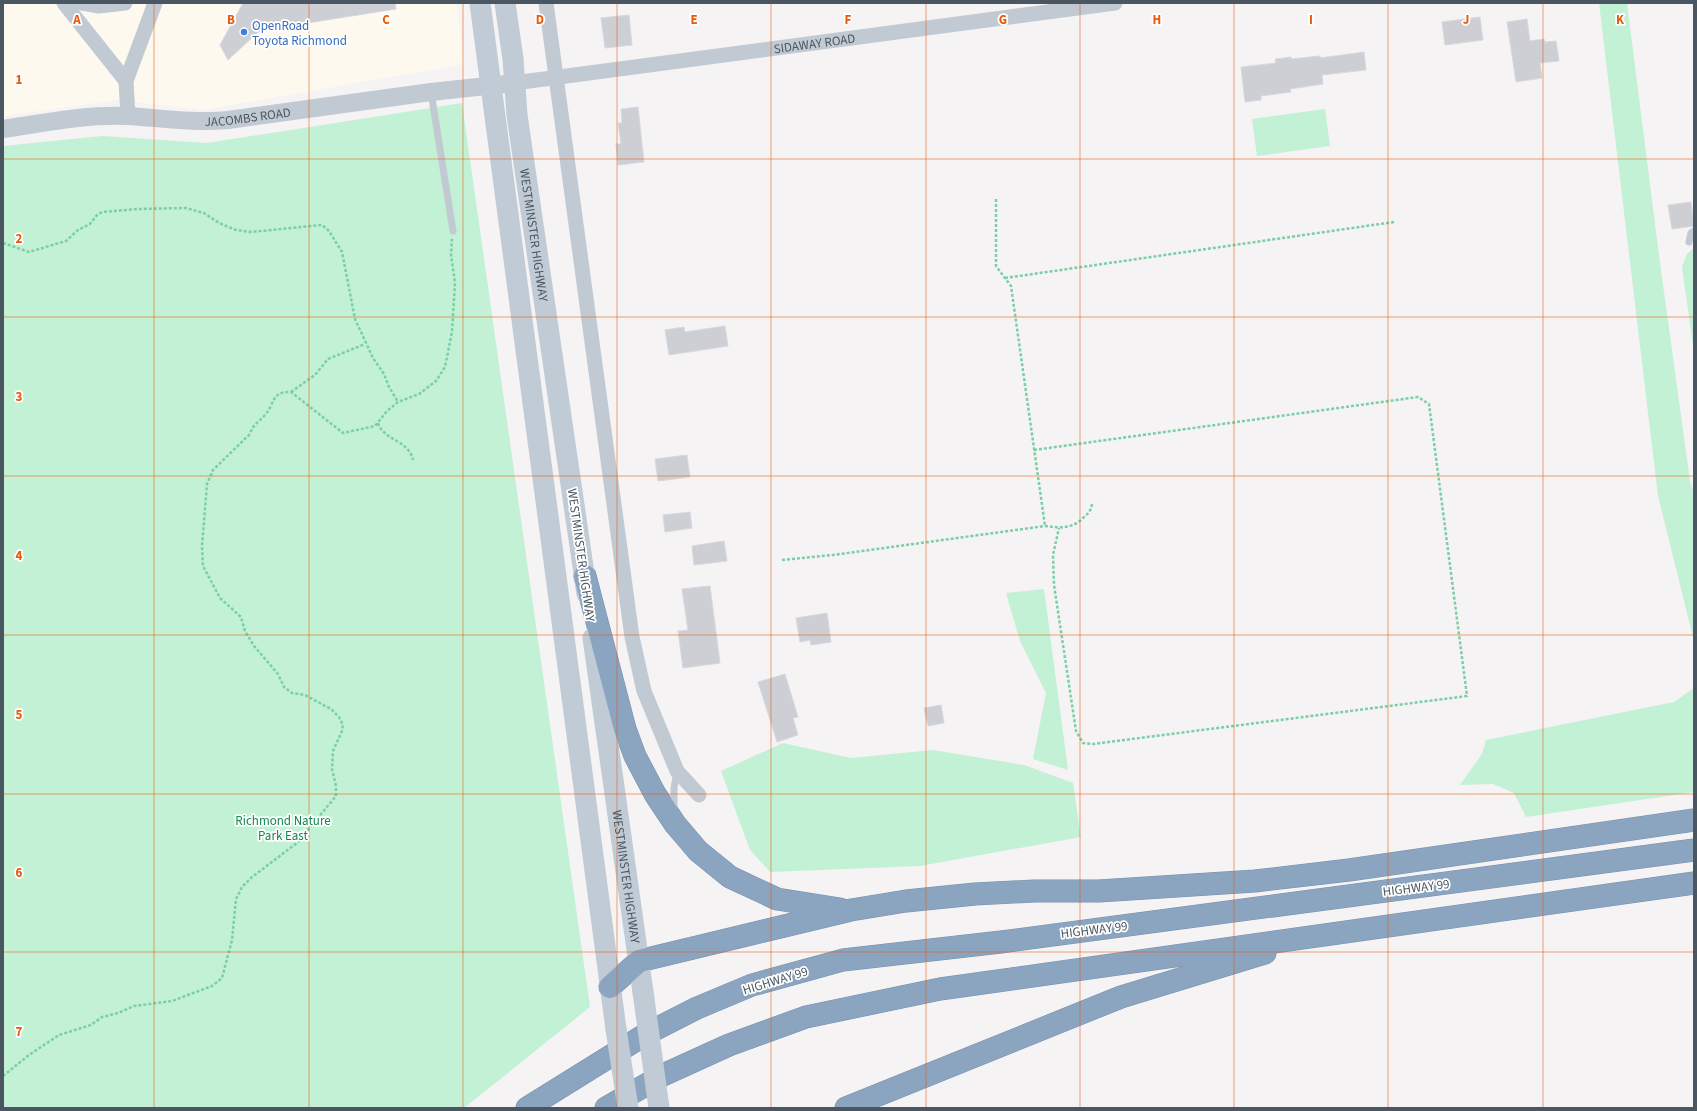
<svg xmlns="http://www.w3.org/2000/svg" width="1697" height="1111" font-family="'Source Sans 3',sans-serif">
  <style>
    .commercial { fill: #fdf9ef }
    .green { fill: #c3f1d5 }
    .building { fill: #cdcfd5; stroke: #d7d9de }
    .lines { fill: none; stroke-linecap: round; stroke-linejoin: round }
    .motorway-casing { stroke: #7690ad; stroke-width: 23 }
    .path { stroke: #7ad0a6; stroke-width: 2.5; stroke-dasharray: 3 2; stroke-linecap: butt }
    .service { stroke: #c1cad2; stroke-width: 7 }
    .minor { stroke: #c1cad2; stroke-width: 15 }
    .tertiary { stroke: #c1cad2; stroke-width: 18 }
    .secondary { stroke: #c1cbd6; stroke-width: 21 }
    .motorway { stroke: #8ba5c1; stroke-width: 22 }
    .secondary-bridge { stroke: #c1cbd6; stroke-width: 21 }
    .grid { fill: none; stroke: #e8590c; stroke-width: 1; stroke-opacity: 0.55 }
    .shop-dot { fill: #3f7fe0; stroke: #fff; stroke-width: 1.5 }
    .labels { text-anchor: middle; stroke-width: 3.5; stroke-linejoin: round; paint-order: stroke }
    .shop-label { font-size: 13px; fill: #366cbe; stroke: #fff; text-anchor: start }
    .street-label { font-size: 13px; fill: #4a5661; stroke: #fff }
    .park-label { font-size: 13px; fill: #17864f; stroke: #fff }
    .grid-label { font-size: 13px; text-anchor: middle; font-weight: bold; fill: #e8590c; stroke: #fff; stroke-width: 3.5; stroke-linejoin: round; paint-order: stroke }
  </style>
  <rect width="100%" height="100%" fill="#f5f3f3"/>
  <polygon class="commercial" points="3,3 457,3 464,64 203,110 117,100 3,116"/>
  <g class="green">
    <polygon points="1599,3 1627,3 1660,263 1690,481 1694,494 1694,641 1658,496"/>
    <polygon points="462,103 590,1007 464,1108 3,1108 3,146 102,136 207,143"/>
    <polygon points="1325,109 1330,146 1257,156 1252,119"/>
    <polygon points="1694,248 1694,352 1682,267 1687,254"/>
    <polygon points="1044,589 1068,770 1033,759 1046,693 1020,641 1006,593"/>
    <polygon points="1694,688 1694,792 1526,817 1514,793 1493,784 1460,785 1482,754 1486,740 1674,702"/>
    <polygon points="783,743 851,758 933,750 1024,765 1073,783 1081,837 920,866 770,872 750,850 721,771"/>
  </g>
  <g class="building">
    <polygon points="243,3 395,3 396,9 263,30 257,33 228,60 220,45"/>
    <polygon points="629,15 632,45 605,48 601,18"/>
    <polygon points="1480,17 1483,40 1445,45 1442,22"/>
    <polygon points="1527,19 1530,41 1544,39 1545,42 1556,41 1559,61 1540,63 1542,78 1516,82 1507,22"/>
    <polygon points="1364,52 1366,70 1322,75 1323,84 1290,89 1291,92 1261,96 1261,100 1245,102 1241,67 1276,63 1275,59 1291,57 1291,59 1320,56 1320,58"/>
    <polygon points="638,107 644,162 618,165 616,144 621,144 618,123 622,123 621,109"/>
    <polygon points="1691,202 1694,226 1672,229 1668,205"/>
    <polygon points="725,326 728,346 669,355 665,330 684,327 685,332"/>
    <polygon points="687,455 690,477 658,481 655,459"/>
    <polygon points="690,512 692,528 665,532 663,515"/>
    <polygon points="724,541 727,561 694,565 692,546"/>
    <polygon points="710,586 720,663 683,668 678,631 688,630 682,589"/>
    <polygon points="827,613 831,642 811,645 810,640 800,642 796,618"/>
    <polygon points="785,674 798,717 793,718 798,735 777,742 758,682"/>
    <polygon points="941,705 944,723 928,726 924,708"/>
  </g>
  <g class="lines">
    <defs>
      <g id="motorway">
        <polyline points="585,576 625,729 635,756 655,794 675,824 698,851 730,877 777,899 840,909"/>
        <polyline points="610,987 639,961 851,910 906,901 975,894 1034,891 1099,891 1255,881 1349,870 1694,820"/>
        <polyline points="527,1108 646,1034 697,1008 752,985 843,960 1001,942 1694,850"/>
        <polyline points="606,1108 663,1075 729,1045 806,1017 940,989 1694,883"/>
        <polyline points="846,1108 1121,997 1265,953"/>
      </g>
    </defs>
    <use href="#motorway" class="motorway-casing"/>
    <g class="path">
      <polyline points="996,199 996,266 1011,286 1045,526"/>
      <polyline points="3,243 29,252 66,241 78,230 90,224 97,215 102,212 138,209 186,208 204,213 219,223 236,230 250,232 322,225 329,231 342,252 355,319 373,358 384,374 389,387 398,402"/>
      <polyline points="1005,278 1394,222"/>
      <polyline points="291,392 315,375 328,359 365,344"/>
      <path d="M 378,423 C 384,441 409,440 413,460"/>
      <polyline points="1034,450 1418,397 1429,404 1467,696 1093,744 1083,743 1076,731 1054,585 1053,555 1059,528"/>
      <path d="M 782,560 L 833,555 L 1045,526 C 1061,528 1073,529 1084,517 C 1089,513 1091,510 1092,504"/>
      <path d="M 3,1076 L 29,1055 L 59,1035 L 91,1025 L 102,1017 L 118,1013 L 134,1006 L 172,1001 L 212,986 L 222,978 L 232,940 L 236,899 L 242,887 L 252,877 L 297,843 L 336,796 L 336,786 L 332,769 L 333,751 L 342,731 L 343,725 L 339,717 L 331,709 L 316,701 L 305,695 L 292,693 L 284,687 L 278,674 L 254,646 L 245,631 L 241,617 L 220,598 L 203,566 L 202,546 L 207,484 L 213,470 L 250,434 C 253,424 259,422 265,415 C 275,404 271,391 291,392 L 343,433 L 375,426 L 387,411 L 398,402 L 419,394 L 436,381 L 445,367 L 452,332 L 455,283 L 451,255 L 452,239"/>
    </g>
    <g class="service">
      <polyline points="431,92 453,231"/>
      <polyline points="1689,242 1691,233 1694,231"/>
      <polyline points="674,811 674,788 677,771"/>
    </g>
    <g class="minor">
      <polyline points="64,3 126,81"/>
      <polyline points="82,3 99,6 125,3"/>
      <polyline points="546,3 632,637 644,691 677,771 699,795"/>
      <path id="s1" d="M 514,83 L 1115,3"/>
      <polyline points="128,116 126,81 155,3"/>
    </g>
    <path class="tertiary" id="s2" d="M 3,129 C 44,123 86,114 127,116 C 161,118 194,123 228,120 L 431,92 L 514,83"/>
    <g class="secondary">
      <polyline points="480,3 616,1029"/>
      <path id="s3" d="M 505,3 L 513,59 L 517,115 L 587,594"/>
      <path id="s4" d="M 593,638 L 643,992"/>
    </g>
    <use href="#motorway" class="motorway"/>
    <g class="secondary-bridge">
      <polyline points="643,992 659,1108"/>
      <polyline points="616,1029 628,1108"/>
    </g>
  </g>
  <path class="grid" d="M 154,3 L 154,1108M 309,3 L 309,1108M 463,3 L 463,1108M 617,3 L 617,1108M 771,3 L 771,1108M 926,3 L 926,1108M 1080,3 L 1080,1108M 1234,3 L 1234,1108M 1388,3 L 1388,1108M 1543,3 L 1543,1108M 3,159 L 1694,159M 3,317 L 1694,317M 3,476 L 1694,476M 3,635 L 1694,635M 3,794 L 1694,794M 3,952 L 1694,952"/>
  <circle class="shop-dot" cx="244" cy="32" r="4"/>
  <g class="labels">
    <g class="shop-label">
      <text x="252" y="30">OpenRoad<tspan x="252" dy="15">Toyota Richmond</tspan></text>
    </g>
    <g class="street-label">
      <text dy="5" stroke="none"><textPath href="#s1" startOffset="303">SIDAWAY ROAD</textPath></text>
      <text dy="5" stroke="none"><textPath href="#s2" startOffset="246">JACOMBS ROAD</textPath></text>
      <text dy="5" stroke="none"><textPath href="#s3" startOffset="234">WESTMINSTER HIGHWAY</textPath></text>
      <text transform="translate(582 555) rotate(82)" y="5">WESTMINSTER HIGHWAY</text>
      <text dy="5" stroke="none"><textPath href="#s4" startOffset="241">WESTMINSTER HIGHWAY</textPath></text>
      <text transform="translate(1416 887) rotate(-7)" y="5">HIGHWAY 99</text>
      <text transform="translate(1094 929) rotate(-7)" y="5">HIGHWAY 99</text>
      <text transform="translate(775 980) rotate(-17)" y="5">HIGHWAY 99</text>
    </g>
    <g class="park-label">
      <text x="283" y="825">Richmond Nature<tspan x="283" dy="15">Park East</tspan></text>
    </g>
  </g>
  <g class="grid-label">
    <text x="77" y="24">A</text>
    <text x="231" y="24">B</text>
    <text x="386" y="24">C</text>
    <text x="540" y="24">D</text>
    <text x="694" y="24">E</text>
    <text x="848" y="24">F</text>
    <text x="1003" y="24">G</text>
    <text x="1157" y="24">H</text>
    <text x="1311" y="24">I</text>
    <text x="1466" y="24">J</text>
    <text x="1620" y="24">K</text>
    <text x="19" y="84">1</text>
    <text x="19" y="243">2</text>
    <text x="19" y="401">3</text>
    <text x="19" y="560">4</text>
    <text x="19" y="719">5</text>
    <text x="19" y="877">6</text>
    <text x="19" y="1036">7</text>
  </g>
  <rect width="1697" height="1111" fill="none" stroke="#4a5661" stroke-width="8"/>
</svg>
